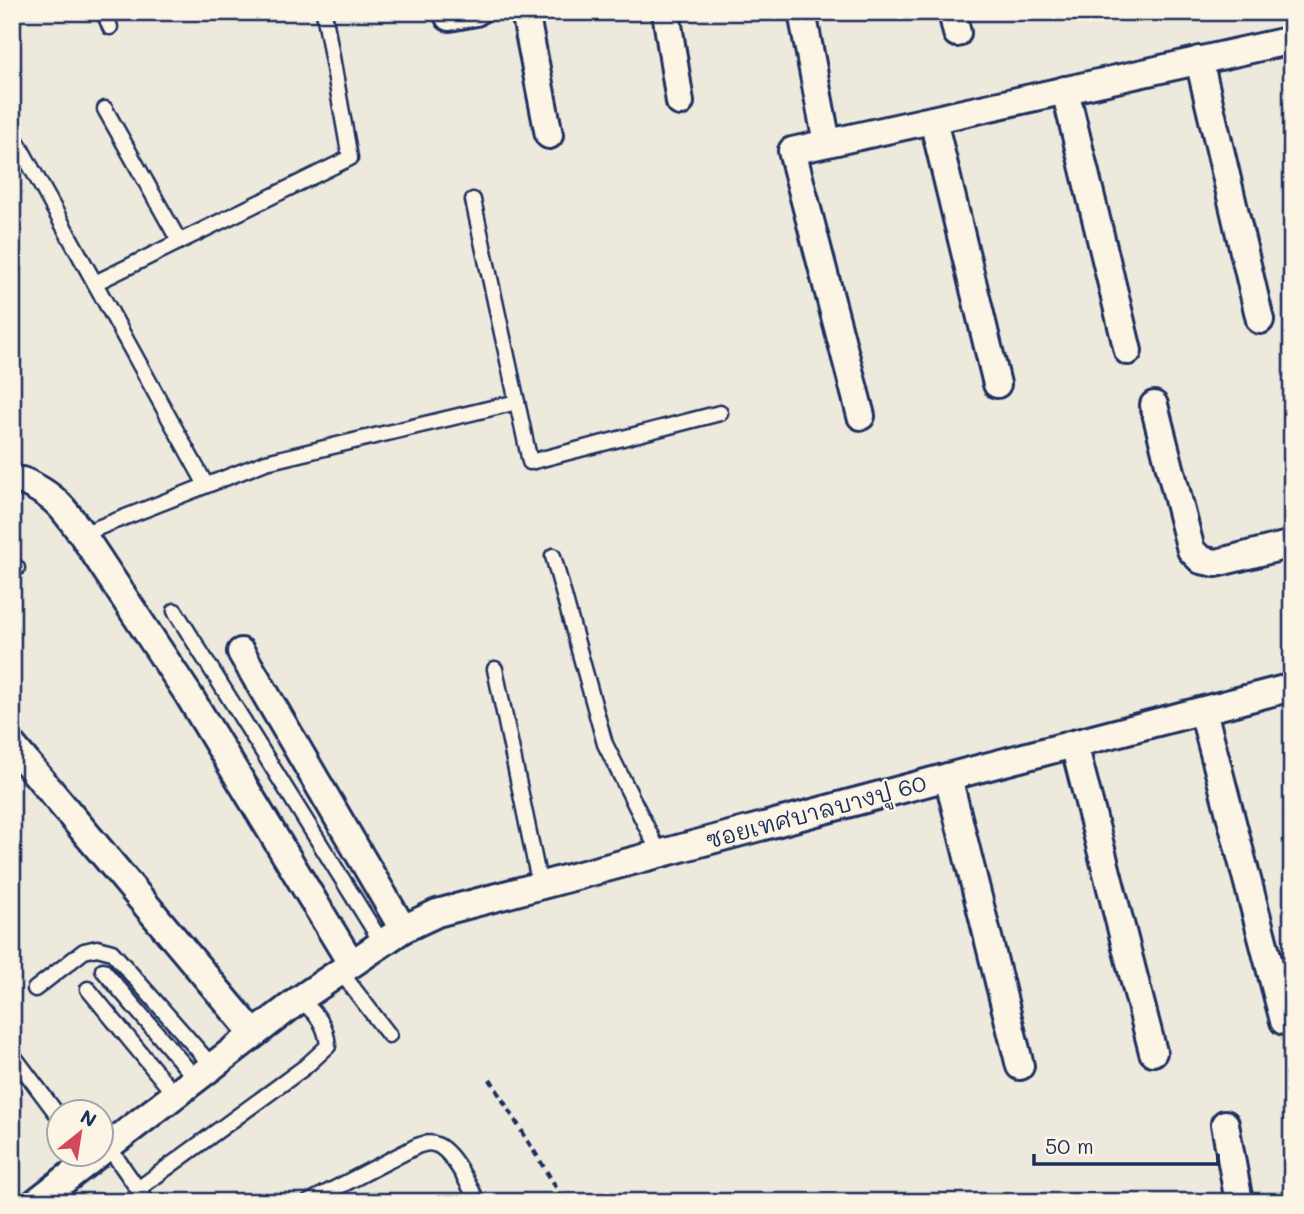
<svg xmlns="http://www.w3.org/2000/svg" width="1304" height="1214" font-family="Mali,'Playpen Sans Thai',sans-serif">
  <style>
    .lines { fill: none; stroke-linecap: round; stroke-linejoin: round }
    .lane-casing { stroke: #1b2f5e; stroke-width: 19 }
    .street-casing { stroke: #1b2f5e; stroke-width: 32 }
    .path { stroke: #1b2f5e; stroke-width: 4.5; stroke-dasharray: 7 5; stroke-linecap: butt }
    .lane { stroke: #fcf5e5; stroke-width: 14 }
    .street { stroke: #fcf5e5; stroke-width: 26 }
    .labels { text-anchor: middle; stroke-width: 5; stroke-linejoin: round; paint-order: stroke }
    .street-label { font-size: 23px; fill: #1b2f5e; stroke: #fcf5e5 }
  </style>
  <rect width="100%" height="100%" fill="#eee9dd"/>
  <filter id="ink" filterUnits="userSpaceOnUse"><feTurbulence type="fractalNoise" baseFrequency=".0143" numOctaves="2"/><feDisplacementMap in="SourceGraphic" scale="14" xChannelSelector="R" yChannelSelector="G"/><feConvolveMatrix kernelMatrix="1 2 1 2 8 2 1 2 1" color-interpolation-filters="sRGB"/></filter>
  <g filter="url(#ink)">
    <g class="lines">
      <defs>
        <g id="lane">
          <polyline points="104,12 110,27"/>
          <polyline points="105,109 179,241"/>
          <polyline points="15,138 206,485"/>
          <polyline points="473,200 517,402"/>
          <polyline points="95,283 350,158 324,12"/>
          <polyline points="82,534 266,462 517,402 530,462 720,413"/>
          <polyline points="553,556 605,744 660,854"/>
          <polyline points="12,563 17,568"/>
          <polyline points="175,611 382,943"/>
          <polyline points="495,669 540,886"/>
          <polyline points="103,970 196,1079"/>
          <polyline points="340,971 389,1035"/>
          <polyline points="35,989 84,951 97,948 112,952 212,1066"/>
          <polyline points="88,989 175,1095"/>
          <polyline points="12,1054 60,1118"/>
          <polyline points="108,1146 147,1202"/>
          <path d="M 138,1189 L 305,1067 L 328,1046 C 326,1023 316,1014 300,999"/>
          <path d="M 309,1202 L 417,1146 C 423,1144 428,1142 434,1144 C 452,1148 469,1186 478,1202"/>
        </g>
        <g id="street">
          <polyline points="525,12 549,135"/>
          <polyline points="666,12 680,102"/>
          <polyline points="802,12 827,143"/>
          <polyline points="952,12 957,33"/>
          <polyline points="449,17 476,12"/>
          <polyline points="1199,60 1260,320"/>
          <polyline points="1065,90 1128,351"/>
          <polyline points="933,120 997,384"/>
          <polyline points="1154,405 1191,550 1201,560 1216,563 1292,544"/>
          <polyline points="861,416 792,151 1292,40"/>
          <path d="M 12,481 C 21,479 25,482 33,486 C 58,499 66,512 82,534 L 188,694 L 351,963"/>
          <polyline points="241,652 403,929"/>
          <polyline points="1203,711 1284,1021"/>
          <polyline points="1074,744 1153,1052"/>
          <polyline points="12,745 254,1034"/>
          <polyline points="948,777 1020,1066"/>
          <polyline points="1225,1124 1239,1202"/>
          <polyline points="102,1151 300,999 403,929 437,913 974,770 1292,687"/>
          <polyline points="36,1202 98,1154"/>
        </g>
      </defs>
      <use href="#lane" class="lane-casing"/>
      <use href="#street" class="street-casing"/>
      <polyline class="path" points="490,1079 565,1202"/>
      <use href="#lane" class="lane"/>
      <use href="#street" class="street"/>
    </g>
  </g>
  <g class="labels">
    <g class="street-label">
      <text transform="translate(816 812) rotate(-15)" y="8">ซอยเทศบาลบางปู 60</text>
    </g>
  </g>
  <rect width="1304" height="1214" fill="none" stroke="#fcf5e5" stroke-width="42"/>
  <rect x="21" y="21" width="1262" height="1172" fill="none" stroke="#1b2f5e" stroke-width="2.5" filter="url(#ink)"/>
  <g transform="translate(80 1133) rotate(30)"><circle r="33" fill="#fcf5e5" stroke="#a2a6af" stroke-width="2"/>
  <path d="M0-5L12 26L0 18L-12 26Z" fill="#d1495b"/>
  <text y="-10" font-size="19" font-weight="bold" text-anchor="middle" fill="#1b2f5e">N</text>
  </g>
  <path d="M1034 1154v10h184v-10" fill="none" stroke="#1b2f5e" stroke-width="3.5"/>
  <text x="1045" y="1154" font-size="21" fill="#1b2f5e" stroke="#fcf5e5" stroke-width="5" paint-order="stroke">50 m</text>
</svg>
